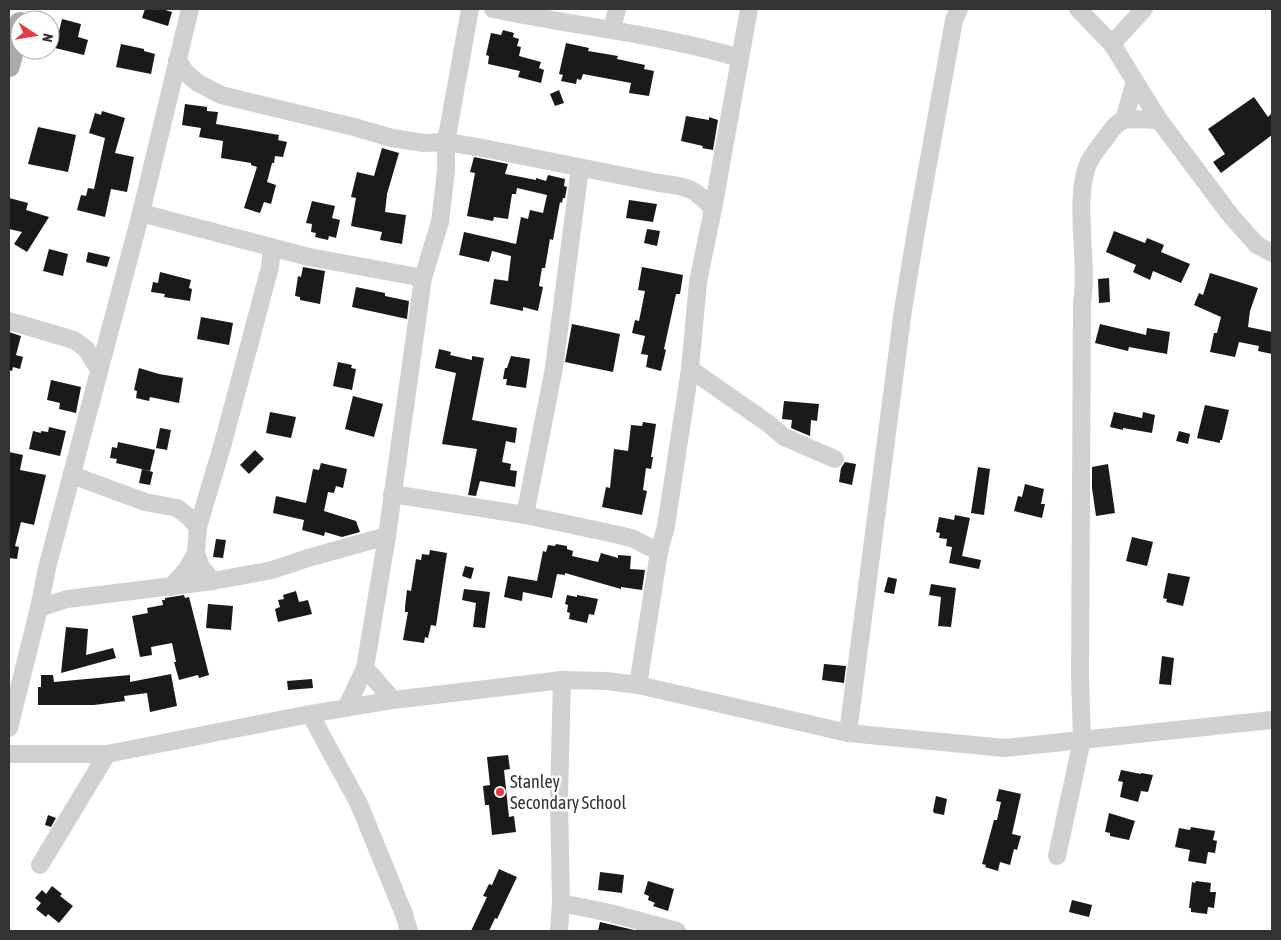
<svg xmlns="http://www.w3.org/2000/svg" width="1281" height="940" font-family="'Asap Condensed',sans-serif">
  <style>
    .building { fill: #1a1a1a }
    .lines { fill: none; stroke-linecap: round; stroke-linejoin: round }
    .minor { stroke: #d0d0d0; stroke-width: 18 }
    .major { stroke: #ababab; stroke-width: 22 }
    .poi-dot { fill: #e63946; stroke: #fff; stroke-width: 2 }
    .labels { text-anchor: middle; stroke-width: 5; stroke-linejoin: round; paint-order: stroke }
    .poi-label { font-size: 18px; fill: #333; stroke: #fff; text-anchor: start }
  </style>
  <rect width="100%" height="100%" fill="#fff"/>
  <g class="building">
    <polygon points="145,9 162,9 172,12 168,26 142,18"/>
    <polygon points="62,19 81,24 78,37 88,40 84,55 55,48"/>
    <polygon points="503,30 514,33 513,37 519,39 517,46 521,47 519,56 541,62 539,68 544,70 541,83 518,77 520,71 488,64 489,56 486,55 491,33 501,35"/>
    <polygon points="566,43 589,48 588,51 618,56 617,59 645,65 644,69 654,71 649,96 629,93 631,83 583,74 581,80 577,79 576,84 561,81 563,75 559,74"/>
    <polygon points="121,44 144,49 144,51 155,54 151,74 116,67"/>
    <polygon points="559,90 564,103 555,106 550,94"/>
    <polygon points="1254,97 1268,117 1272,113 1272,135 1221,173 1213,162 1225,154 1208,129"/>
    <polygon points="185,104 207,107 207,111 218,112 216,124 279,135 278,140 287,142 283,157 275,156 274,163 272,163 267,182 276,185 271,204 264,202 260,213 244,208 257,167 251,165 251,163 221,158 223,141 199,137 201,128 182,125"/>
    <polygon points="102,111 125,118 115,153 134,157 127,192 111,189 105,217 77,210 81,195 86,196 88,188 94,189 105,138 89,133 95,113 101,115"/>
    <polygon points="686,116 709,120 709,117 718,120 713,150 702,148 703,146 681,141"/>
    <polygon points="38,127 76,135 68,172 28,164"/>
    <polygon points="382,148 399,153 387,194 385,212 406,215 402,244 380,240 382,232 351,226 356,198 351,197 357,172 374,176"/>
    <polygon points="474,157 508,164 505,174 536,180 536,178 546,181 548,175 565,179 564,186 567,187 565,198 563,198 562,203 560,202 553,240 550,239 545,268 542,268 539,286 543,287 538,311 523,307 523,311 490,304 494,279 508,281 511,256 492,251 489,262 459,255 464,232 516,244 521,217 528,219 530,210 543,213 547,195 517,188 516,194 512,194 508,219 494,217 493,221 467,216 475,173 470,172"/>
    <polygon points="9,198 28,203 26,210 49,217 27,252 14,244 22,232 9,229"/>
    <polygon points="629,200 657,204 653,222 626,218"/>
    <polygon points="312,201 335,206 332,218 340,220 336,238 329,236 328,240 315,237 316,233 311,232 312,224 306,223"/>
    <polygon points="647,229 660,231 657,246 644,243"/>
    <polygon points="1114,231 1145,243 1147,238 1164,245 1161,252 1190,264 1181,283 1153,271 1150,280 1133,272 1136,265 1106,252"/>
    <polygon points="49,249 68,254 63,276 43,271"/>
    <polygon points="88,252 110,257 107,267 86,262"/>
    <polygon points="303,267 325,271 320,304 300,300 300,297 295,296 298,276 301,277"/>
    <polygon points="642,267 683,275 680,294 676,294 664,349 666,350 661,371 646,367 648,355 641,354 645,336 632,333 635,320 639,321 645,291 638,290"/>
    <polygon points="160,272 191,280 189,288 192,289 190,301 164,297 165,294 151,292 153,282 158,283"/>
    <polygon points="1210,273 1258,288 1250,311 1248,327 1272,332 1272,354 1258,351 1259,346 1239,342 1235,357 1210,352 1214,333 1217,333 1221,317 1194,305 1199,293 1203,295"/>
    <polygon points="1109,278 1110,302 1099,303 1098,279"/>
    <polygon points="356,287 385,293 385,296 409,301 407,319 352,307"/>
    <polygon points="201,317 233,323 229,345 197,339"/>
    <polygon points="572,324 620,334 613,372 565,362"/>
    <polygon points="1100,324 1146,335 1147,328 1170,332 1167,354 1129,347 1128,351 1095,343"/>
    <polygon points="9,332 21,336 16,355 23,357 20,369 13,367 12,371 9,370"/>
    <polygon points="439,349 451,352 450,355 472,360 472,356 484,358 472,420 517,428 515,443 506,441 502,462 511,464 510,470 517,471 515,487 480,481 476,496 468,495 477,449 442,444 456,373 435,368"/>
    <polygon points="511,356 530,359 526,388 506,385 507,379 503,379 505,368 507,368"/>
    <polygon points="338,362 352,365 351,368 356,369 352,390 333,386"/>
    <polygon points="139,368 159,374 183,378 179,403 150,397 149,401 136,398 137,391 134,390"/>
    <polygon points="51,380 81,387 76,413 59,409 60,403 47,400"/>
    <polygon points="353,396 383,404 374,437 345,429"/>
    <polygon points="784,401 819,404 817,421 811,420 810,436 791,428 792,420 782,419"/>
    <polygon points="1205,405 1229,410 1222,440 1220,440 1220,443 1197,438"/>
    <polygon points="270,412 296,417 291,438 266,433"/>
    <polygon points="1114,412 1142,418 1143,412 1155,415 1152,433 1123,428 1123,430 1110,427"/>
    <polygon points="643,422 656,424 651,457 653,457 651,469 646,468 643,490 647,491 642,515 602,507 606,487 610,488 614,449 628,451 631,425 642,426"/>
    <polygon points="49,427 66,431 60,456 29,449 33,431 41,433 41,431 48,432"/>
    <polygon points="160,428 171,430 167,450 156,448"/>
    <polygon points="1179,431 1190,434 1188,444 1176,441"/>
    <polygon points="118,442 155,450 150,471 116,463 117,459 110,458 112,447 117,448"/>
    <polygon points="255,450 264,459 249,474 240,465"/>
    <polygon points="9,452 23,455 20,470 46,475 34,525 21,522 15,546 19,547 17,559 9,558"/>
    <polygon points="845,462 856,464 852,485 839,482 841,468"/>
    <polygon points="321,463 347,469 343,488 336,486 334,493 328,492 324,511 356,521 360,532 342,537 325,532 324,536 302,530 304,520 273,513 276,496 306,503 313,469 319,470"/>
    <polygon points="1108,464 1115,513 1096,516 1092,488 1092,467"/>
    <polygon points="978,467 990,469 984,515 971,513"/>
    <polygon points="142,469 153,472 150,485 139,483"/>
    <polygon points="1025,484 1044,489 1041,504 1045,504 1042,518 1014,511 1018,496 1022,497"/>
    <polygon points="955,515 970,518 962,556 981,560 979,569 949,563 952,547 946,546 947,539 939,538 940,533 936,532 939,517 954,520"/>
    <polygon points="1132,537 1153,542 1147,566 1126,561"/>
    <polygon points="216,539 226,540 223,558 213,557"/>
    <polygon points="556,544 567,546 567,549 573,551 572,556 598,562 601,553 618,558 618,555 631,556 630,569 645,570 642,590 621,587 621,589 565,573 565,575 557,574 552,598 523,592 522,601 504,597 508,576 537,581 543,551 546,552 548,545 555,546"/>
    <polygon points="430,550 447,553 436,626 431,625 428,638 425,637 424,643 403,640 408,612 405,612 405,607 407,590 411,591 416,559 421,560 422,554 429,555"/>
    <polygon points="465,566 474,568 471,579 462,576"/>
    <polygon points="1168,573 1190,577 1183,606 1166,602 1167,599 1163,598"/>
    <polygon points="888,577 897,579 894,594 884,592"/>
    <polygon points="931,584 956,588 951,627 938,626 941,597 929,595"/>
    <polygon points="464,589 490,592 485,628 473,627 476,603 462,600"/>
    <polygon points="296,591 299,602 308,600 312,614 278,622 275,609 280,607 278,600 284,599 283,595"/>
    <polygon points="184,595 185,598 189,597 209,675 199,678 198,675 179,680 174,662 176,662 172,643 151,647 152,655 140,657 132,616 148,613 147,608 163,605 162,600 165,600 165,598"/>
    <polygon points="567,595 577,597 577,595 598,599 594,615 589,614 587,623 569,619 570,613 567,612 568,605 565,604"/>
    <polygon points="208,604 233,606 231,630 206,628"/>
    <polygon points="66,627 88,629 86,655 113,648 116,658 61,673"/>
    <polygon points="1162,656 1174,658 1171,685 1159,684"/>
    <polygon points="824,664 846,666 844,683 822,680"/>
    <polygon points="171,674 177,706 150,712 147,693 124,696 125,701 94,705 38,705 38,687 41,687 41,675 53,675 54,682 130,675 130,682"/>
    <polygon points="312,679 313,688 288,690 287,681"/>
    <polygon points="508,755 510,769 504,770 509,817 514,816 516,832 492,835 489,805 485,805 483,786 490,785 487,757"/>
    <polygon points="1121,770 1141,774 1141,773 1153,775 1148,792 1141,791 1138,802 1120,797 1123,782 1118,781"/>
    <polygon points="999,789 1021,794 1012,834 1021,836 1017,850 1014,849 1010,865 1000,862 998,871 985,867 986,865 982,864 994,820 997,820 1001,802 996,801"/>
    <polygon points="936,796 947,799 944,815 934,813 933,811"/>
    <polygon points="1109,813 1135,821 1129,840 1110,836 1110,833 1105,832"/>
    <polygon points="48,815 56,818 51,827 45,825"/>
    <polygon points="1191,827 1215,831 1213,840 1217,841 1215,853 1208,852 1206,864 1188,861 1190,850 1175,847 1179,828 1190,830"/>
    <polygon points="499,869 517,877 497,919 495,918 489,931 471,931 487,897 483,896 489,884 492,885"/>
    <polygon points="600,872 624,875 622,893 598,890"/>
    <polygon points="648,881 674,889 668,911 653,906 655,903 648,900 649,896 644,894"/>
    <polygon points="1196,881 1211,883 1210,892 1216,892 1214,908 1208,907 1207,914 1191,912 1191,908 1189,908 1192,882 1195,883"/>
    <polygon points="52,886 62,894 60,896 73,906 59,923 48,914 46,917 36,909 41,903 35,898 42,890 46,894"/>
    <polygon points="1072,900 1092,905 1089,917 1069,912"/>
    <polygon points="600,922 634,930 634,931 598,931"/>
  </g>
  <g class="lines">
    <g class="minor">
      <path d="M 493,9 C 575,26 659,34 740,58"/>
      <polyline points="1078,9 1112,44 1159,120 1231,216 1257,245 1272,253"/>
      <polyline points="612,29 617,9"/>
      <polyline points="1112,44 1144,9"/>
      <path d="M 177,60 L 187,74 L 198,83 L 221,95 L 354,127 L 392,138 L 424,143 L 446,142 L 483,148 L 659,183 C 687,186 695,188 713,209"/>
      <polyline points="1124,120 1135,81"/>
      <polyline points="141,213 309,257 423,278"/>
      <polyline points="9,321 74,340 86,349 99,369"/>
      <polyline points="690,369 769,424 784,437 835,459"/>
      <polyline points="72,475 145,502 177,508 189,517 198,527"/>
      <polyline points="392,494 525,515 619,535 634,539 659,552"/>
      <polyline points="525,515 554,368 580,168"/>
      <polyline points="213,581 201,567 196,553 198,527 223,443 270,267 272,247"/>
      <polyline points="171,587 187,569 196,553"/>
      <polyline points="39,608 67,599 213,581 272,570 308,558 387,536"/>
      <polyline points="365,668 393,700"/>
      <polyline points="638,685 659,552 666,526 690,369 698,282 713,209 749,9"/>
      <polyline points="346,708 365,668 387,536 423,278 440,222 446,171 446,142 470,9"/>
      <polyline points="310,714 359,804 404,914 409,931"/>
      <polyline points="9,728 39,608 47,568 141,213 190,9"/>
      <polyline points="848,733 903,310 916,231 954,20 959,9"/>
      <polyline points="9,754 107,754 310,714 393,700 562,680 607,681 638,685 848,733 1005,748 1272,720"/>
      <path d="M 1057,856 L 1082,740 L 1080,677 L 1082,303 C 1089,261 1073,202 1088,164 C 1092,155 1099,147 1105,139 C 1110,132 1116,122 1124,120 C 1134,118 1148,120 1159,120"/>
      <polyline points="40,865 107,754"/>
      <polyline points="561,903 610,913 677,931"/>
      <polyline points="559,931 561,903 559,799 562,680"/>
    </g>
    <polyline class="major" points="9,66 20,23"/>
  </g>
  <circle class="poi-dot" cx="500" cy="792" r="5"/>
  <g class="labels">
    <g class="poi-label">
      <text x="510" y="788">Stanley<tspan x="510" dy="21">Secondary School</tspan></text>
    </g>
  </g>
  <rect width="1281" height="940" fill="none" stroke="#333333" stroke-width="20"/>
  <g transform="translate(35 35) rotate(102)"><circle r="24" fill="#ffffff" stroke="#adadad"/>
  <path d="M0-4L9 19L0 12L-9 19Z" fill="#e63946"/>
  <text y="-8" font-size="14" font-weight="bold" text-anchor="middle" fill="#333333">N</text>
  </g>
</svg>
